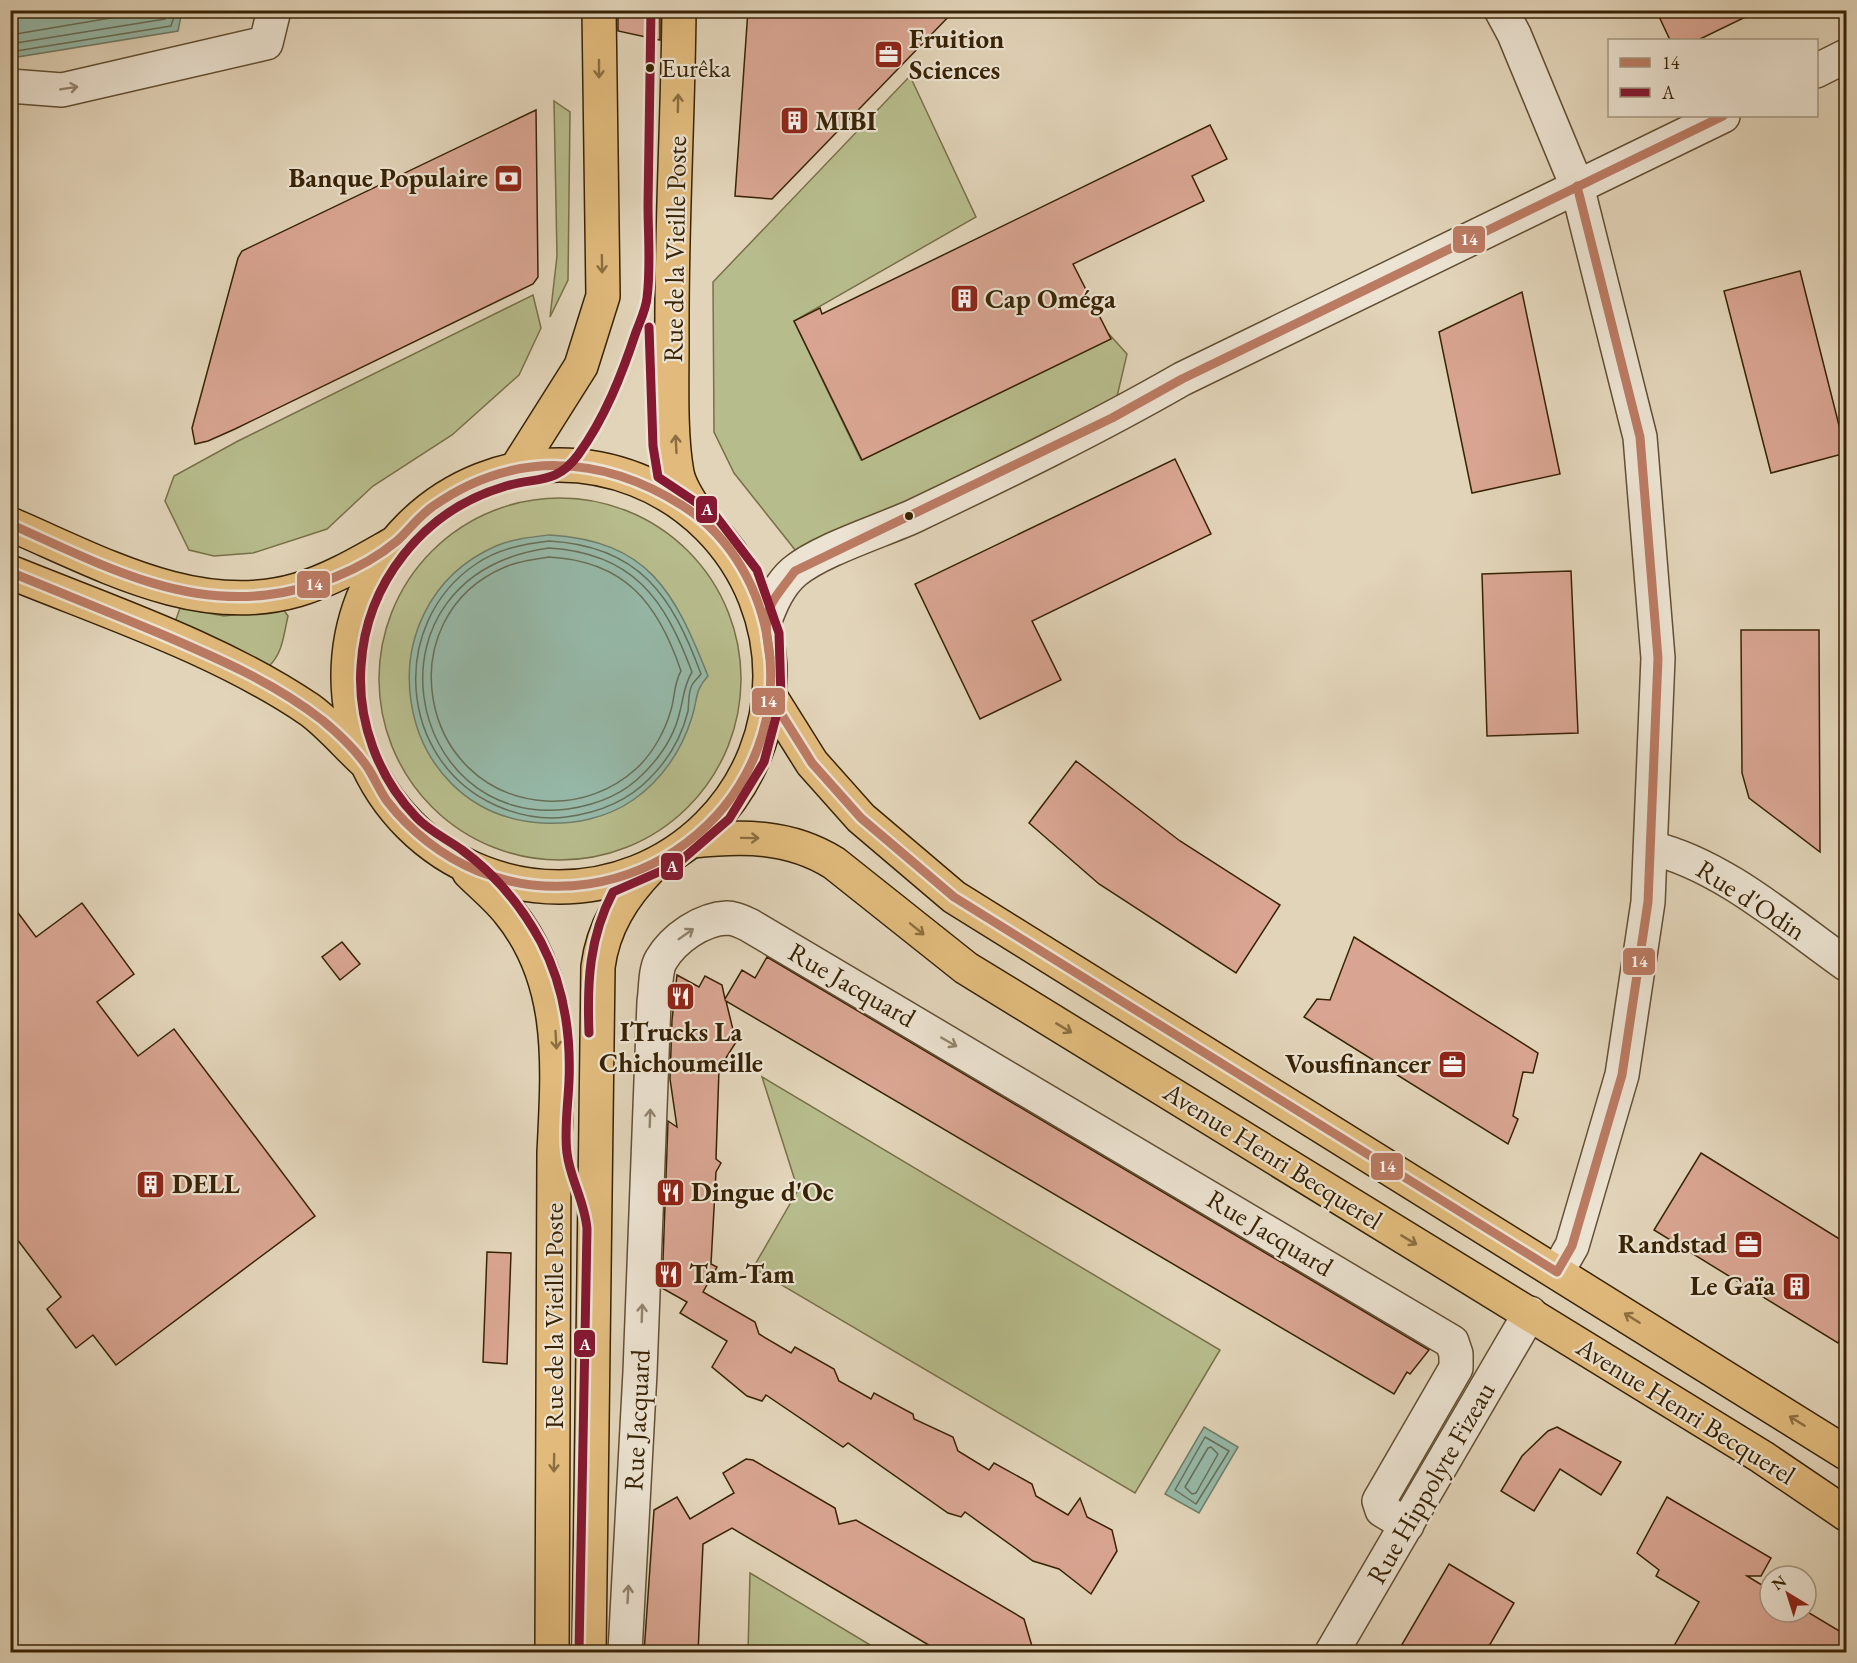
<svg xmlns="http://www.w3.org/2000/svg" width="1857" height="1663" font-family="'EB Garamond',serif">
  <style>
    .green { fill: #b7bc8c; stroke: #787048; stroke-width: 1.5 }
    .water { fill: #96b9a9; stroke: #707d67; stroke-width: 1.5 }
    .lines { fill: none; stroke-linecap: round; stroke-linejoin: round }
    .shore { stroke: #676e57; stroke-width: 1.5 }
    .building { fill: #d9a592; stroke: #382305; stroke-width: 1.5 }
    .minor-casing { stroke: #624f32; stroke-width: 36 }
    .major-casing { stroke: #382305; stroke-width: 36 }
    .minor { stroke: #ece3d2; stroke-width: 33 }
    .major { stroke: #e1ba7c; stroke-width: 33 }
    .bus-1-casing { stroke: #ece3d2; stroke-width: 14 }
    .bus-2-casing { stroke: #ece3d2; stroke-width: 14 }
    .bus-1 { stroke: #bb7b63; stroke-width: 9 }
    .bus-2 { stroke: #841931; stroke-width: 9 }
    .oneway { stroke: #8c6e40 }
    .oneway2 { stroke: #92836c }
    .bus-dot { fill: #382305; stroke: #ece3d2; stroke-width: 2 }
    .labels { text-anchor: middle; stroke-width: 4.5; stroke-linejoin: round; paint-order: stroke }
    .bus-label { font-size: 26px; fill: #382305; stroke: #ece3d2; text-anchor: start }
    .poi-label { font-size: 27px; font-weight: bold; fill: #382305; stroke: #ece3d2; text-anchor: start }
    .street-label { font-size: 27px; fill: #382305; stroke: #ece3d2 }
    .line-badge { stroke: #ece3d2; stroke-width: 2 }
    .badge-label { font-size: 16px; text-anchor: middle; font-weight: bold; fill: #fff }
  </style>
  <rect width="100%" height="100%" fill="#e2d4b9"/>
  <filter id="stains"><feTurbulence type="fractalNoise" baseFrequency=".00333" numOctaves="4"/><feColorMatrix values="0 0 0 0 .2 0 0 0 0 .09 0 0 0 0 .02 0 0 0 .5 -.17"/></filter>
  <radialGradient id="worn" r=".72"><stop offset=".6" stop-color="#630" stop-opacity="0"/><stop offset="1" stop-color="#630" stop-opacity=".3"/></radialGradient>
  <g class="green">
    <polygon points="910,76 976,217 794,321 861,460 1110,339 1108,333 1127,354 1112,418 796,551 734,473 714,432 713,282"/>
    <polygon points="554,101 570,112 568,280 550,317 557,256"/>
    <polygon points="533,295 541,328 519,375 452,435 373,486 327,529 253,553 214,556 189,550 165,501 174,476 238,441"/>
    <circle cx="560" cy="679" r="181"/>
    <path d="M 180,608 L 224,616 L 283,609 L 288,616 C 284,633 283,653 269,666 L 265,664 L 175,622 Z"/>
    <polygon points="762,1077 1220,1350 1135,1493 753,1268 798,1190"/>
    <polygon points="750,1573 882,1652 748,1652"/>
  </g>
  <g class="water">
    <polygon points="11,10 182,10 182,11 178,31 11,58"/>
    <path d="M 549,535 C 649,541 674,591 708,676 C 694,691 698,699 692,717 C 682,750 662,780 633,800 C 607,818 574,825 542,823 C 392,814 359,606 496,546 C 512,539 531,537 549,535 Z"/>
    <polygon points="1204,1427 1238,1447 1199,1513 1165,1494"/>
  </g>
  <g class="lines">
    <g class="shore">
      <polyline points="10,35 158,10"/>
      <polyline points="10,44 165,19 168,10"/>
      <polyline points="10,52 171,26 176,10"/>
      <path d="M 549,541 C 639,546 672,595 701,674 C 698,678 694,681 692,685 C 688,692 689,703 688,711 C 682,736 668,760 650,778 C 628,801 597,813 566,817 C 542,820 517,815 495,805 C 398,761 388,623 476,564 C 498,549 523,544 549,541 Z"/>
      <path d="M 549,548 C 633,553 665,599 692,672 C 684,685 684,696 680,711 C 675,734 661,756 644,773 C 624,794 596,805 568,809 C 403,830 355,575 549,548 Z"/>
      <path d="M 549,557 C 625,561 658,603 681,671 C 674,683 675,696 671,710 C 665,731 653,753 637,768 C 612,791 579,803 546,801 C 418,793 387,617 505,567 C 519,561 534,559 549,557 Z"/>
      <polygon points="1205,1437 1229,1451 1196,1504 1175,1490"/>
      <polygon points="1211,1447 1218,1454 1196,1493 1192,1494 1185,1487 1208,1448"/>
    </g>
  </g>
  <g class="building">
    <polygon points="618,10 660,10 660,40 618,31"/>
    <polygon points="748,10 955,10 772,199 735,196"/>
    <polygon points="1656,10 1760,10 1698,40 1670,40"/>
    <polygon points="536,110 538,277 533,284 235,429 208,441 195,444 192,428 238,258 242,251"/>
    <polygon points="1210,125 1227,159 1192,176 1204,201 1073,264 1111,339 862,460 794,321 820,308 822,314"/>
    <polygon points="1800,271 1846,453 1771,473 1724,291"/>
    <polygon points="1522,292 1560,474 1472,493 1439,332"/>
    <polygon points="1175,459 1211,534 1032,621 1061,680 980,719 915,584"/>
    <polygon points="1571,571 1578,733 1487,736 1482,574"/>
    <polygon points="1741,630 1819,630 1820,852 1749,798 1742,773"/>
    <polygon points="1076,761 1180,841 1280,905 1236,973 1099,884 1029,823"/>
    <polygon points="10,902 36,937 82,903 134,974 97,1002 138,1056 174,1029 315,1216 116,1365 93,1335 76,1348 47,1309 61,1297 10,1230"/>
    <polygon points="1354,937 1538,1053 1533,1073 1523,1072 1513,1116 1518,1119 1508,1144 1304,1017 1317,999 1330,1000"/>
    <polygon points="342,942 360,964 340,980 322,957"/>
    <polygon points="767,957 1429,1350 1410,1374 1407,1372 1394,1394 726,1001 736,1042 719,1069 716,1159 721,1163 716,1172 711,1264 717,1267 703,1292 755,1322 759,1334 791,1353 795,1347 834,1369 839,1381 871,1399 874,1393 913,1414 914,1419 953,1437 958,1451 989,1470 994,1463 1032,1484 1036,1496 1068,1515 1080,1498 1087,1517 1112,1530 1117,1551 1091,1594 1059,1569 1033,1561 965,1512 961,1517 948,1513 848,1443 843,1447 766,1395 762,1401 747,1396 712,1367 727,1341 680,1313 687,1302 662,1288 668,1121 677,1127 670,1079 672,1020 677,975 699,987 705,976 722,985 725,999 742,970 755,978"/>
    <polygon points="1701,1153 1846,1243 1846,1330 1838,1343 1654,1230"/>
    <polygon points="487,1252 511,1253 507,1364 483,1362"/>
    <polygon points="1557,1427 1621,1462 1601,1495 1560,1469 1534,1511 1501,1491 1522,1456 1548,1431"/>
    <polygon points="746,1459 753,1460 835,1508 839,1524 856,1520 1024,1619 1034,1653 942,1653 732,1528 703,1544 698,1653 644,1653 654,1510 677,1497 690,1519 734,1493 723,1473"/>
    <polygon points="1667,1497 1771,1558 1761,1576 1747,1576 1770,1590 1770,1612 1806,1611 1846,1635 1846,1653 1670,1653 1699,1602 1656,1576 1659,1570 1637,1553"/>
    <polygon points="1449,1564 1514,1603 1485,1653 1397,1653"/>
  </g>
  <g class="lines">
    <defs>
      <g id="minor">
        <polyline points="1501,10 1514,34 1577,186 1640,437 1658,658 1648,902 1622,1075 1572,1246 1557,1272"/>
        <polyline points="1816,71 1846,56"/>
        <polyline points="10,86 62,90 266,43 274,10"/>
        <path d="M 764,623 C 771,604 779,585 794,572 C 820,550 881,531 914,516 C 1004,473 1095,429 1182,379 L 1723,116"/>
        <path d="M 1651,848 C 1721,864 1788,923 1846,964"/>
        <path d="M 625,1652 L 640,1372 L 654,1002 C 656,989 655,970 661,960 C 674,938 702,919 727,918 C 734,918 743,922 749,925 L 1452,1342 L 1456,1354 L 1456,1368 L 1379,1501 L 1382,1510 L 1407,1525"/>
        <polyline points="1332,1652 1530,1313"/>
      </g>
      <g id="major">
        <path d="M 679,10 C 678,121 671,231 672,342 C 672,382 670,435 677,473 C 680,488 690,502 698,514"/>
        <circle cx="559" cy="676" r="211"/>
        <polyline points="516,469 581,366 603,296 599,10"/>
        <path d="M 10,524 C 99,562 198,619 297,590 C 331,580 361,562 391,545"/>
        <path d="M 10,572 C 111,613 220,649 310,710 C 329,724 346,744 363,760"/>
        <polyline points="770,696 812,763 861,818 954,897 1846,1453"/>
        <path d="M 692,841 C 743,836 789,835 834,863 L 966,968 L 1762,1457 L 1846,1514"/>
        <path d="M 469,872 C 482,885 497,897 508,911 C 566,981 558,1068 554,1153 L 552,1652"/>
        <path d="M 589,1652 L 598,967 C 603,927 623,896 651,867"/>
      </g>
    </defs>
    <use href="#minor" class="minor-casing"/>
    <use href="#major" class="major-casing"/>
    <use href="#minor" class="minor"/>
    <use href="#major" class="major"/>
    <defs>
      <g id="bus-1">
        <path d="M 10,524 C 92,560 174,606 266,595 C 311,590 362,570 397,541 C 409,530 418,517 432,507 C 512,450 601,454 683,506 C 732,537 762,592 769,649 C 789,810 627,930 478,871 C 443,857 410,831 387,801 C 380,791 375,779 368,768 C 356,750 339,734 322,720 C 273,682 217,658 161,634 C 111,613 61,593 10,572"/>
        <path d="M 770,658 C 762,610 766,609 795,571 L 1112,418 L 1182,379 L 1723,116"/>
        <polyline points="770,696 812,763 861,818 954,897 1557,1272 1572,1246 1622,1075 1648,902 1658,658 1640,437 1577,186"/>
      </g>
      <g id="bus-2">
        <path d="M 589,1033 C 587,982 589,938 613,892 L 677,864 L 729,819 L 764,762 L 781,698 L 779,633 L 757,570 L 715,515 L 658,477 L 653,446 L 649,327"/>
        <path d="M 579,1652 L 587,1229 C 585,1202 570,1179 567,1153 C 564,1130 568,1105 569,1081 C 571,1033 564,986 541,942 C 522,907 495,874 462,850 C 447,839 429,831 416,817 C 378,777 357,721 361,666 C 366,583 423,511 503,487 C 536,476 555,486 578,455 C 605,418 622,374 636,332 C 640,321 646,309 647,298 C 651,267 648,235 648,204 C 649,140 650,75 651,10"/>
      </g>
    </defs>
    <use href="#bus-1" class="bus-1-casing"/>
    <use href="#bus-2" class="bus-2-casing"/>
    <use href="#bus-1" class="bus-1"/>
    <use href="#bus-2" class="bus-2"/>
  </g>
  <defs><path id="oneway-shaft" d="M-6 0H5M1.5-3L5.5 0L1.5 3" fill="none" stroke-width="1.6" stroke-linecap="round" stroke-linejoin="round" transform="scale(1.5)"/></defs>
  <g class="oneway">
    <use href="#oneway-shaft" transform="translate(599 69) rotate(90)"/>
    <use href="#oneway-shaft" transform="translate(678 103) rotate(-89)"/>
    <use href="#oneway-shaft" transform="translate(602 264) rotate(89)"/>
    <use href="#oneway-shaft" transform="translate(676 444) rotate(-93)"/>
    <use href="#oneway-shaft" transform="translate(750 838) rotate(1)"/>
    <use href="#oneway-shaft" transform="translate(917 929) rotate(39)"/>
    <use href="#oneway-shaft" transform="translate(1064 1028) rotate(31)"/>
    <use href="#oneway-shaft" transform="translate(556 1040) rotate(87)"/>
    <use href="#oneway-shaft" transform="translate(1409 1240) rotate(31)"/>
    <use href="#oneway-shaft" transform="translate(1632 1318) rotate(-148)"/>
    <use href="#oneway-shaft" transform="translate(1797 1421) rotate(-148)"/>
    <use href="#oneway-shaft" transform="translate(554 1463) rotate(91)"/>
  </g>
  <g class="oneway2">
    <use href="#oneway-shaft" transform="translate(69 88) rotate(-9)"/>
    <use href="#oneway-shaft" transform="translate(686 934) rotate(-35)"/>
    <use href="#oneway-shaft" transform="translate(949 1042) rotate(30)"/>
    <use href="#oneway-shaft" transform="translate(650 1118) rotate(-88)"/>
    <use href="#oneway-shaft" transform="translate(642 1313) rotate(-88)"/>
    <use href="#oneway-shaft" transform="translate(628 1594) rotate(-87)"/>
  </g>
  <defs>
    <symbol id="office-square" viewBox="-11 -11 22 22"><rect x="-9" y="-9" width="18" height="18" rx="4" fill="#8f2418" stroke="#ece3d2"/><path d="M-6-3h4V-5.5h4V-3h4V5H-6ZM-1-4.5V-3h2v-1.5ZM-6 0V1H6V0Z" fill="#fff"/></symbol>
    <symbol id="building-square" viewBox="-11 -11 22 22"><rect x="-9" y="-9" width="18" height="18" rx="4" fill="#8f2418" stroke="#ece3d2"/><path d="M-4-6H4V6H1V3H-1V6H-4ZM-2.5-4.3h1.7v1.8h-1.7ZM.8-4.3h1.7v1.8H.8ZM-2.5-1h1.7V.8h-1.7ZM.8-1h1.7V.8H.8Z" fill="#fff"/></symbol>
    <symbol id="bank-square" viewBox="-11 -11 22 22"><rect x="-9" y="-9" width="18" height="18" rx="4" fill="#8f2418" stroke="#ece3d2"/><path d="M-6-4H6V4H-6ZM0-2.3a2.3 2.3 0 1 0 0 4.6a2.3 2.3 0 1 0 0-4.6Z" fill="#fff"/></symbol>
    <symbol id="restaurant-square" viewBox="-11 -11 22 22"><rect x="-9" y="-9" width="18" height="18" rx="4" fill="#8f2418" stroke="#ece3d2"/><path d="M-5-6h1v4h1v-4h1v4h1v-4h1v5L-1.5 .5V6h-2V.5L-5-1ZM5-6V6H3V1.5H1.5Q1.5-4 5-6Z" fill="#fff"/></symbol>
  </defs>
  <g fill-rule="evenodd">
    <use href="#office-square" x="872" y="38" width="33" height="33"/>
    <use href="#building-square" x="778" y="104" width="33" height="33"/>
    <use href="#bank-square" x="492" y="162" width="33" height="33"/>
    <use href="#building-square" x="948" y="282" width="33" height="33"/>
    <use href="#restaurant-square" x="664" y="980" width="33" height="33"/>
    <use href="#office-square" x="1436" y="1048" width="33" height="33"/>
    <use href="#building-square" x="134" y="1168" width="33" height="33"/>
    <use href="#restaurant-square" x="654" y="1176" width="33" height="33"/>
    <use href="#office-square" x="1732" y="1228" width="33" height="33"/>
    <use href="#restaurant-square" x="652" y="1258" width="33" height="33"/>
    <use href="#building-square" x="1780" y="1270" width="33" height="33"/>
  </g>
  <g class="bus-dot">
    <circle cx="650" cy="68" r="5"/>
    <circle cx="909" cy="516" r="5"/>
  </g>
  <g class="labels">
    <g class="bus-label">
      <text x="661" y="77">Eurêka</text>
    </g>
    <g class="poi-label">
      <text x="909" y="48">Fruition<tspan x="909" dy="31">Sciences</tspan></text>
      <text x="815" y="130">MIBI</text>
      <text x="488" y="187" text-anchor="end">Banque Populaire</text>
      <text x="985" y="308">Cap Oméga</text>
      <text x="681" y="1041" text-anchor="middle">ITrucks La<tspan x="681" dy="31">Chichoumeille</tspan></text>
      <text x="1431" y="1073" text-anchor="end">Vousfinancer</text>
      <text x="172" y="1193">DELL</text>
      <text x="691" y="1201">Dingue d'Oc</text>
      <text x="1727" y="1253" text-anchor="end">Randstad</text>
      <text x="689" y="1283">Tam-Tam</text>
      <text x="1775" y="1295" text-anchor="end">Le Gaïa</text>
    </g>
    <g class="street-label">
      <text transform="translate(675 249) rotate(-89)" y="9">Rue de la Vieille Poste</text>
      <text transform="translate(1751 900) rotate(33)" y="9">Rue d'Odin</text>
      <text transform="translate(852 985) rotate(30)" y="9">Rue Jacquard</text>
      <text transform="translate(1273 1156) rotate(32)" y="9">Avenue Henri Becquerel</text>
      <text transform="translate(1270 1233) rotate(31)" y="9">Rue Jacquard</text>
      <text transform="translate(554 1316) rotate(-90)" y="9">Rue de la Vieille Poste</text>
      <text transform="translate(1686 1411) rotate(32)" y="9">Avenue Henri Becquerel</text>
      <text transform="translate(637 1420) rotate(-87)" y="9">Rue Jacquard</text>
      <text transform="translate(1431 1483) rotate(-60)" y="9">Rue Hippolyte Fizeau</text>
    </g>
  </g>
  <g class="line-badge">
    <rect x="1452" y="225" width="34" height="29" rx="6" fill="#bb7b63"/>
    <rect x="695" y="495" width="23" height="29" rx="6" fill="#841931"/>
    <rect x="296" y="570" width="35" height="29" rx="6" fill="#bb7b63"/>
    <rect x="751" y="687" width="35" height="29" rx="6" fill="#bb7b63"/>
    <rect x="660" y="852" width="24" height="29" rx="6" fill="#841931"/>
    <rect x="1622" y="947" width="34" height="29" rx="6" fill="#bb7b63"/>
    <rect x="1370" y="1152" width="34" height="29" rx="6" fill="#bb7b63"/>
    <rect x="573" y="1329" width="23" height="29" rx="6" fill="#841931"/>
  </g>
  <g class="badge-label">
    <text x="1469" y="245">14</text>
    <text x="707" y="515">A</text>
    <text x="314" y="590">14</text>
    <text x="768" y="707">14</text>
    <text x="672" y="872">A</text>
    <text x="1639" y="967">14</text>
    <text x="1387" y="1172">14</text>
    <text x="585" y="1350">A</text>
  </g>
  <rect width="1857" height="1663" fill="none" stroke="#e2d4b9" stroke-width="36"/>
  <rect x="12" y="12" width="1833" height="1639" fill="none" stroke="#382305" stroke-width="3"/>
  <rect x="18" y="18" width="1821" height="1627" fill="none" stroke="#382305" stroke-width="1.5"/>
  <rect x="1608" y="39" width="210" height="78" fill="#ece3d2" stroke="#a49680" stroke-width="1.5"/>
  <rect x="1620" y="58" width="30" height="9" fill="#bb7b63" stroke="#a49680" stroke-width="1.5"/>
  <text x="1662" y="69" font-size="18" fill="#382305">14</text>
  <rect x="1620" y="88" width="30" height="9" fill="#841931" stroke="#a49680" stroke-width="1.5"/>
  <text x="1662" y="99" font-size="18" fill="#382305">A</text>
  <g transform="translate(1788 1594) rotate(322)"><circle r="28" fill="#ece3d2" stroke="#a49680" stroke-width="1.5"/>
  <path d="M0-4.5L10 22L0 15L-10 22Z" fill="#8f2418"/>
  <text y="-9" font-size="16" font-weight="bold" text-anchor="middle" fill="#382305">N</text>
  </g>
  <rect width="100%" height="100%" filter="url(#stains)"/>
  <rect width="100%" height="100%" fill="url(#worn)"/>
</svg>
